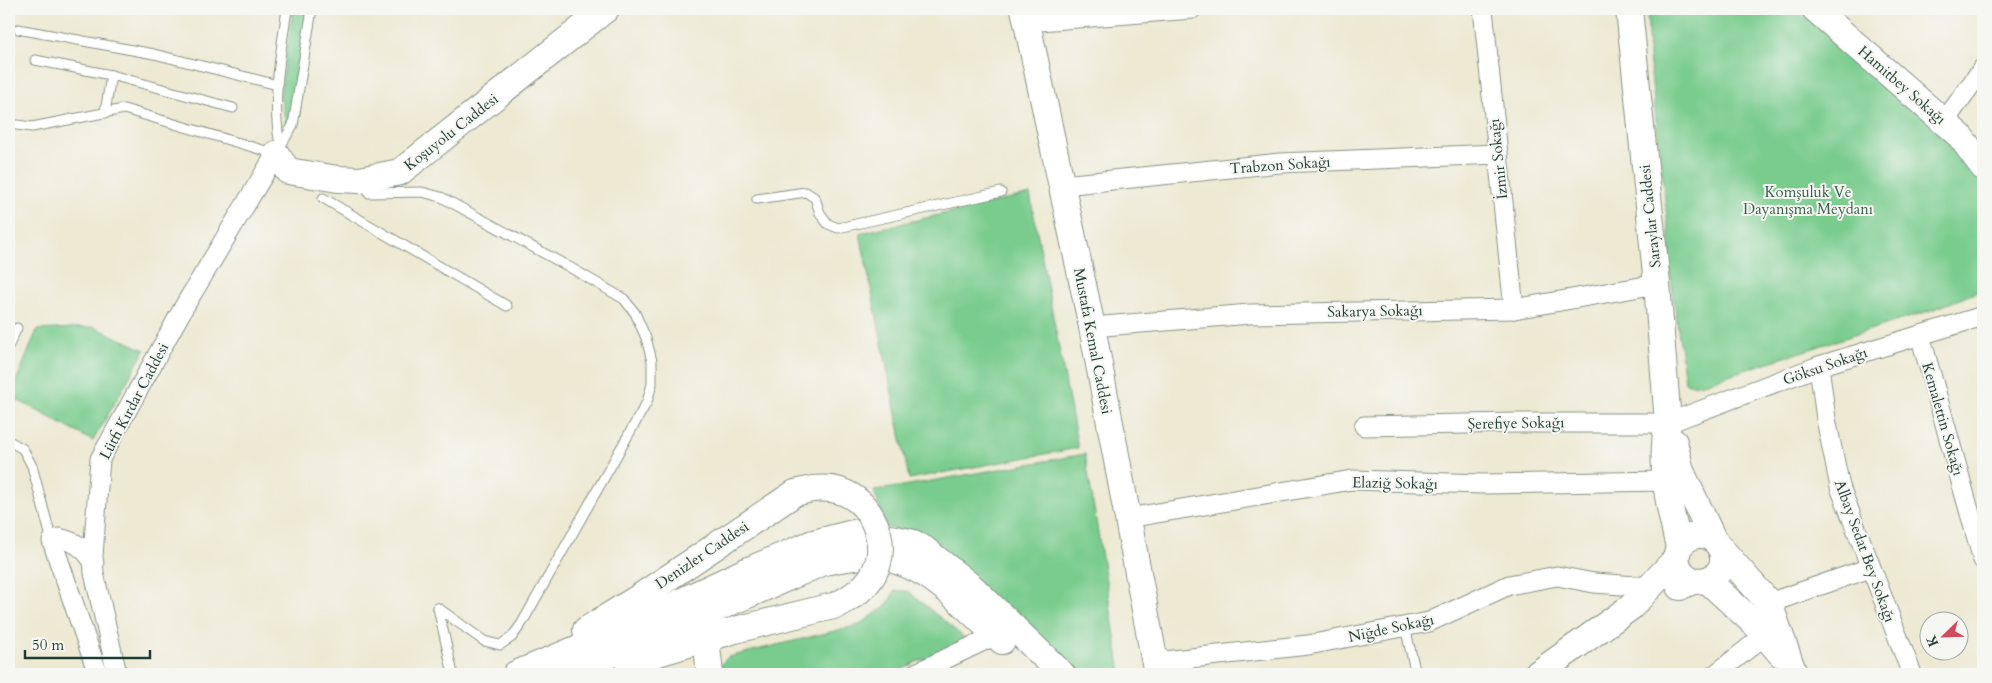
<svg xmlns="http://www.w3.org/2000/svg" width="1992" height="683" font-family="Cardo,serif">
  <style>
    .green { fill: #79cc8e; stroke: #4c8461 }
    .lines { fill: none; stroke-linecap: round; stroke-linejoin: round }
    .lane-casing { stroke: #869384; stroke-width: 11 }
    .street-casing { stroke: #869384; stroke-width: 21 }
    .secondary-casing { stroke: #869384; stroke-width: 28 }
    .lane { stroke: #fff; stroke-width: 9 }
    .street { stroke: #fff; stroke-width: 19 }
    .secondary { stroke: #fff; stroke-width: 26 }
    .secondary-bridge-casing { stroke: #869384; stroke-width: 28; stroke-linecap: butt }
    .secondary-bridge { stroke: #fff; stroke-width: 26 }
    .labels { text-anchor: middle; stroke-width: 4; stroke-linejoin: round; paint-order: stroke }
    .street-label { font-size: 15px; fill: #1f3d34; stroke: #f6f6f2 }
    .park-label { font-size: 15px; fill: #36614a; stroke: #f6f6f2 }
  </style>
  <rect width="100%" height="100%" fill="#f6f6f2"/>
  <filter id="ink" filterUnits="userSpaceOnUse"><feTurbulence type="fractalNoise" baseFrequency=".02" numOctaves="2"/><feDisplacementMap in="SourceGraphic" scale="10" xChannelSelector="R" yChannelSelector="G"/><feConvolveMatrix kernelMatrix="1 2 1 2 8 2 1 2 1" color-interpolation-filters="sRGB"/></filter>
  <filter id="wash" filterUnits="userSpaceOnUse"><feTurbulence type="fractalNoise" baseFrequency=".0096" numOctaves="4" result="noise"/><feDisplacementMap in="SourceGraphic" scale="20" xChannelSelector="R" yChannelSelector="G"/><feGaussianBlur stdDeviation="1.12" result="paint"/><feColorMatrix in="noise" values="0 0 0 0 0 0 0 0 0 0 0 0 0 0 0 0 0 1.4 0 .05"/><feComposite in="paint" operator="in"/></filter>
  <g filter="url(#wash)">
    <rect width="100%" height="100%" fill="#ede9d3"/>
    <g class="green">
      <polygon points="293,9 309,9 289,125 286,125 280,96"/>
      <path d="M 1647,9 L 1796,9 L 1926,117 L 1983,183 L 1983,290 L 1929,311 L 1707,382 C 1700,383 1691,387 1685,382 L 1669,263 L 1670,245 L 1649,56 Z"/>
      <polygon points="1030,194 1078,448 909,479 860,233"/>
      <polygon points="94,327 145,350 93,441 10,396 37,330"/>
      <polygon points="1085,454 1121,672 1120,674 1075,674 922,531 887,528 874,491"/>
      <polygon points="895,591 908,591 972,644 916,662 894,674 719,674 720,665 728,657 859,625 886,606"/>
    </g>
  </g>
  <g filter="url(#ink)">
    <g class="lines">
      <defs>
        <g id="lane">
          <polyline points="18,29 154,54 278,85"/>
          <polyline points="35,60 111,75 233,108"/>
          <polyline points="105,113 111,75"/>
          <polyline points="9,124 32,127 124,109 276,154 293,125 312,9"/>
          <path d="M 280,145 C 271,100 281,53 287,9"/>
          <polyline points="369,193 422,192 441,197 571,268 624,299 635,313 646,338 652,361 652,384 647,402 522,623 512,637 500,645 484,641 438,608"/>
          <polyline points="323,198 507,306"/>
          <polyline points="757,199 806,192 815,198 820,213 828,224 838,228 1001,192"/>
          <polyline points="9,345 17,328"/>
          <polyline points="9,441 23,449 32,466 52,541"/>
          <polyline points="438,608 453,674"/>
          <polyline points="1405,627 1416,674"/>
        </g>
        <g id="street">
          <polyline points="1483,9 1514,309"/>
          <polyline points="1027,22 1192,9"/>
          <polyline points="1944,122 1983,68"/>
          <polyline points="1063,185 1280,163 1498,154"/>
          <polyline points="1092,327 1250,314 1514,309 1657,284"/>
          <polyline points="1920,335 1983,560"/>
          <polyline points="1819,366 1826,419 1840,487 1912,674"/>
          <polyline points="1364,426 1515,423 1668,423 1819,366 1983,316"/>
          <polyline points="1128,518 1352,480 1484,484 1666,481"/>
          <path d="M 94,563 C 85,548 76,542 59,538 L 52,541 L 98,674"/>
          <polyline points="1769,603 1870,568"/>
          <polyline points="1155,662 1308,645 1429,622 1509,585 1557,576 1594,583 1650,587"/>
          <polyline points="117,674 94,573 93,556 100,459 185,305 276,154"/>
          <polyline points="914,674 996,635"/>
          <polyline points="1716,674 1765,635"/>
        </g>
        <g id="secondary">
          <polyline points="1024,9 1092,327 1157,674"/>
          <path d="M 1629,9 L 1657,284 L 1668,423 C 1659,465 1669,506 1679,547 C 1673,562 1679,575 1694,581"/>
          <polyline points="1815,9 1960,136 1983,167"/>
          <polyline points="276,154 288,171 338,179 360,180 400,172 606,9"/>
          <polyline points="1674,442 1681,471 1713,539"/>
          <path d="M 1679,547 C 1705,513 1741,558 1713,577 C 1706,582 1701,580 1694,581 C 1690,582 1684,585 1680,587"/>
          <polyline points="1722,550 1769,603 1794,674"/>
          <polyline points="1707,580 1757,626 1781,654"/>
          <polyline points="586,630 638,598 795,493"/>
          <polyline points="706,638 710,674"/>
          <polyline points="628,662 735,630 837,605"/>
          <polyline points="516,674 603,638 744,572 813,543 853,533 896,539 913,543 924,549 973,588 1062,674"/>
          <path d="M 565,674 L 824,562 C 839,559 854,556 869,556 C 925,558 964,606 1002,641"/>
          <polyline points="1537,674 1631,607 1676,559"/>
        </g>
      </defs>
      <use href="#lane" class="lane-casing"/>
      <use href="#street" class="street-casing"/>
      <use href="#secondary" class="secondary-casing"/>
      <use href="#lane" class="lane"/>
      <use href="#street" class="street"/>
      <use href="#secondary" class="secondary"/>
      <defs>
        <path id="secondary-bridge" d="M 795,493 C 810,489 825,486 840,491 C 872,501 890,543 874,573 C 866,588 852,597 837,605"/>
      </defs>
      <use href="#secondary-bridge" class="secondary-bridge-casing"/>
      <use href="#secondary-bridge" class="secondary-bridge"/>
    </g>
  </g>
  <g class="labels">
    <g class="street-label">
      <text transform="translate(1902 85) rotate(41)" y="5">Hamitbey Sokağı</text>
      <text transform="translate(451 132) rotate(-38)" y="5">Koşuyolu Caddesi</text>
      <text transform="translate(1498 159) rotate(-96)" y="5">İzmir Sokağı</text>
      <text transform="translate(1280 165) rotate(-4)" y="5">Trabzon Sokağı</text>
      <text transform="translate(1650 216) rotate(-96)" y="5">Saraylar Caddesi</text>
      <text transform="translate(1375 311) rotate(-1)" y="5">Sakarya Sokağı</text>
      <text transform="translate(1093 341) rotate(79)" y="5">Mustafa Kemal Caddesi</text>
      <text transform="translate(1825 366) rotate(-19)" y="5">Göksu Sokağı</text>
      <text transform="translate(134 401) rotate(-62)" y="5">Lütfi Kırdar Caddesi</text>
      <text transform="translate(1943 419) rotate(74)" y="5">Kemalettin Sokağı</text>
      <text transform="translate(1516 423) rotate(-1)" y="5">Şerefiye Sokağı</text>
      <text transform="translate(1395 483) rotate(1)" y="5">Elaziğ Sokağı</text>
      <text transform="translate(1865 551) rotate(70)" y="5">Albay Sedat Bey Sokağı</text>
      <text transform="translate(702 555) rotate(-34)" y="5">Denizler Caddesi</text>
      <text transform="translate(1391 628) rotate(-12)" y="5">Niğde Sokağı</text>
    </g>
    <g class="park-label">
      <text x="1808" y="197">Komşuluk Ve<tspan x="1808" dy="17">Dayanışma Meydanı</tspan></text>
    </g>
  </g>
  <rect width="1992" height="683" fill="none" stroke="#f6f6f2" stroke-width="30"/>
  <g transform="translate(1944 636) rotate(247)"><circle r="24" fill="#f6f6f2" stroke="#a0aca6"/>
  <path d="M0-4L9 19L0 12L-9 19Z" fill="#d1495b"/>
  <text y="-8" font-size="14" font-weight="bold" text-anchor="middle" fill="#1f3d34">K</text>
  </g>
  <path d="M25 650v8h125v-8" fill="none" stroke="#1f3d34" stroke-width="2.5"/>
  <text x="32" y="650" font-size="15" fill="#1f3d34" stroke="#f6f6f2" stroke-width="4" paint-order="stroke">50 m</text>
</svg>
